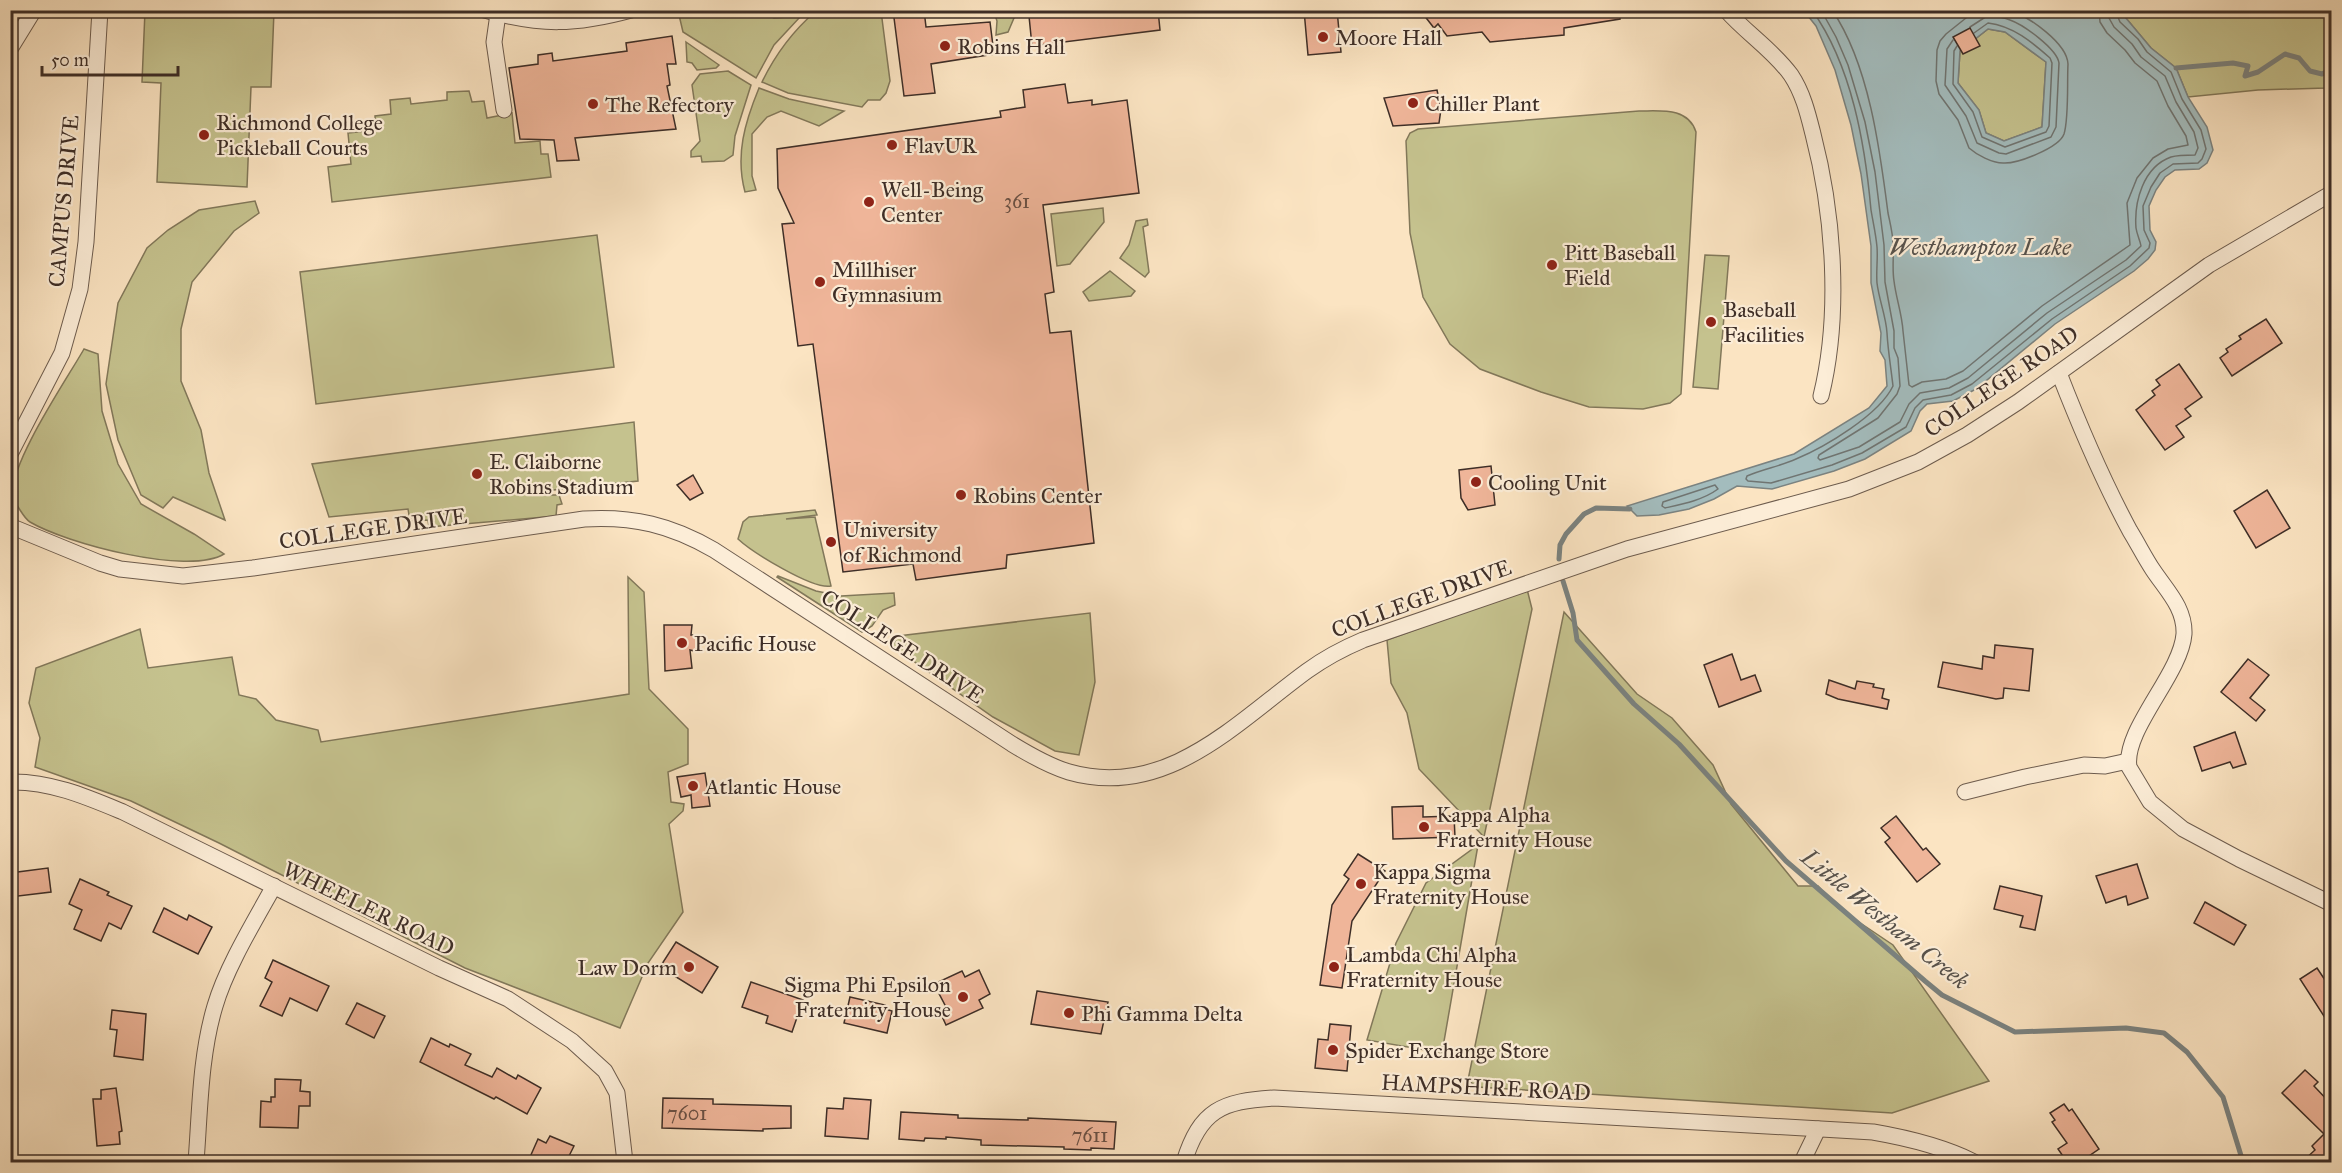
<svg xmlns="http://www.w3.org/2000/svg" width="2342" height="1173" font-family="'IM FELL Great Primer',serif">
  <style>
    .green { fill: #c5c28e; stroke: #82785a; stroke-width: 1.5 }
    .water { fill: #a3bcbd; stroke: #7b8381; stroke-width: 1.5; fill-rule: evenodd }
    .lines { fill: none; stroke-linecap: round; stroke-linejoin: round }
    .shore { stroke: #707572; stroke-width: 1.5 }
    .stream { stroke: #7b8381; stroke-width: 5 }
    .building { fill: #efb599; stroke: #3e2e27; stroke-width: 1.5 }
    .street-casing { stroke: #6d5c4e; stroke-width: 17 }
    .street { stroke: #fcedd7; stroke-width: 15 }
    .poi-dot { fill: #8f2418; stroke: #fcedd7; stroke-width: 2 }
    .labels { text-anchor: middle; stroke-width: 4.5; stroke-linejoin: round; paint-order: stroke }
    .number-label { font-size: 20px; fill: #6a5044 }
    .poi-label { font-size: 22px; fill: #3e2e27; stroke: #fcedd7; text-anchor: start }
    .street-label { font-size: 22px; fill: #3e2e27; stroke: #fcedd7 }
    .water-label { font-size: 24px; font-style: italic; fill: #57524c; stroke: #fcedd7 }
  </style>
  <rect width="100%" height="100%" fill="#fbe4c2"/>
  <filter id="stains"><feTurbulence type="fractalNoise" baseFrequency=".00333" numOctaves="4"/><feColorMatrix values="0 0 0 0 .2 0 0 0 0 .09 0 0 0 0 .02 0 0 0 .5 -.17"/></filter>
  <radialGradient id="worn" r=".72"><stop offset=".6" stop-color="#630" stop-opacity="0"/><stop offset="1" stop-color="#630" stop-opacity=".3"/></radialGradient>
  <g class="green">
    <polygon points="757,10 774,18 801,16 774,45 756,78 683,32 679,15 691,11 700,11 707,14 723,11"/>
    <polygon points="145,11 274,11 271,87 251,87 247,187 157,182 161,83 142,82"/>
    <path d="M 816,11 L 881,11 L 890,81 L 886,93 L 880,100 L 868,100 L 862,107 L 788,93 L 762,82 C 775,55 794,30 816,11 Z"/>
    <polygon points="966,11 966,10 1017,11 1008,32 996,35 997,21 995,15 986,12 962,14"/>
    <polygon points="2120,11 2331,11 2331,85 2326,88 2258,90 2188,97 2176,68 2151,48"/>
    <polygon points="1988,29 2005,32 2046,62 2042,127 2004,141 1986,133 1979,110 1958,83 1960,51"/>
    <polygon points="686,42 719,65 716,68 697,70 692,63 687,62"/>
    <polygon points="728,71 751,85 735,136 733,155 724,161 702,162 701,156 691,157 691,151 700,141 692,85 700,74"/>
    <path d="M 759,88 L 789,99 L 844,111 L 819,126 L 781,111 L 767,117 L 752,134 L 752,176 L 756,190 L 745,192 C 735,155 745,122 759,88 Z"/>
    <polygon points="469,91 472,102 484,101 487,118 512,113 515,143 540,141 541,154 548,154 551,177 332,202 328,167 351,164 348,133 376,130 375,116 391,114 390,100 410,98 411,104 447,100 447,92"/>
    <path d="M 1639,111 C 1661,111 1688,107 1696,132 L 1681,394 L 1670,403 L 1643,409 L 1589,407 L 1541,392 L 1480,369 L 1450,344 L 1423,297 L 1410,233 L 1406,141 L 1410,133 L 1418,129 Z"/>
    <polygon points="255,201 259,213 234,231 192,282 181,329 181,381 201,430 209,473 225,520 173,497 163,508 141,495 118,440 106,384 118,303 147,248 168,230 199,210"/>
    <polygon points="1103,208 1104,222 1070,264 1057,266 1051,214"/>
    <polygon points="1147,219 1148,225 1143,227 1149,272 1145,277 1120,258 1129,245 1136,221"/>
    <polygon points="597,235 614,367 316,404 300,272"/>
    <polygon points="1705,255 1729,256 1718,389 1693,387"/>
    <polygon points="1110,271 1135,291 1131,296 1089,301 1083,292"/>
    <path d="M 84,349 L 98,354 L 102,411 L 118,464 L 141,504 L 194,534 L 224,554 C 188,576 65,543 30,522 C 25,519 14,502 13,495 C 9,464 67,379 84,349 Z"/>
    <polygon points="634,422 638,481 544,491 545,495 559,495 562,504 557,505 556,516 429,527 428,520 410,521 408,509 329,517 312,464"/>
    <path d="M 815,510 L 817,515 L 786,519 L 815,517 L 831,586 C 813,590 752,552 738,539 L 743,522 L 749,517 Z"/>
    <polygon points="778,576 816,591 841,596 894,593 895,605 883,610 872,626 862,632 777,577"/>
    <polygon points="628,577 644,592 649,689 688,729 688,764 668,772 671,802 684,804 683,811 669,824 683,912 648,963 620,1028 465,968 219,843 131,801 35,767 40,738 29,703 36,668 140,629 148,668 232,657 239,695 256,699 276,720 318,730 321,742 629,694"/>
    <polygon points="1527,589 1532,609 1484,837 1419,769 1407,713 1391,683 1387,640"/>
    <polygon points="1564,612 1637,694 1672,718 1713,765 1731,804 1798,886 1818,886 1838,908 1893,945 1989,1081 1892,1113 1477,1087 1468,1080"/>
    <polygon points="1090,613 1095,682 1079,755 1055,751 993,717 892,646 898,636"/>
    <polygon points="1478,845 1442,1053 1367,1040 1396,943 1426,883"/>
  </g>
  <path class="water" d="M 1804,11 L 2120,11 L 2151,48 L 2176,68 L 2188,97 L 2207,127 L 2213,150 L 2207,163 L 2199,169 L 2175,170 L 2165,177 L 2156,190 L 2149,206 L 2150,230 L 2156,242 L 2155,250 L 2148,259 L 2134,271 L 2055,324 L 1976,389 L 1953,401 L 1927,404 L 1920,411 L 1911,431 L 1865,459 L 1834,471 L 1772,489 L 1737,486 L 1714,499 L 1689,509 L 1659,515 L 1637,516 L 1627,506 L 1794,454 L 1869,408 L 1887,386 L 1885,360 L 1880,351 L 1881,333 L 1871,283 L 1871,246 L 1861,174 L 1851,125 L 1835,70 L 1816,26 ZM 1988,29 L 2005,32 L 2046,62 L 2042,127 L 2004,141 L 1986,133 L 1979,110 L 1958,83 L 1960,51 Z"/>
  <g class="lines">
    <g class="shore">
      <path d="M 1812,10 C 1852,66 1865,144 1871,210 C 1873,222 1876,235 1877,247 C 1878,259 1876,271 1877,283 C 1879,300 1886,316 1887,333 C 1888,351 1891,368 1893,386 C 1879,415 1825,447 1796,459 C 1781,466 1763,469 1747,476 L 1746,479 L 1748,481 L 1771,483 L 1832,465 L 1862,453 L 1906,427 L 1915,408 L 1923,400 L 1951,395 L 1972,384 L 2052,319 L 2130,266 L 2149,248 L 2150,243 L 2144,230 L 2143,206 L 2151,187 L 2160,173 L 2173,164 L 2198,163 L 2202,159 L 2206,149 L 2201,130 L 2182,99 L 2171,72 L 2147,52 L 2138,39 L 2120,22 L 2115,10"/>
      <path d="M 1821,10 L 1836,37 L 1848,65 L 1865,122 L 1875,172 L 1884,245 L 1885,282 L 1894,331 L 1894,348 L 1898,358 L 1900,386 L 1897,394 L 1878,418 L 1819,455 L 1818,458 L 1820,460 L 1859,447 L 1900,422 L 1909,404 L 1920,393 L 1949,388 L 1968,378 L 2047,313 L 2126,260 L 2141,246 C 2140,240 2137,235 2136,228 C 2134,202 2143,167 2171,157 C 2178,155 2187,155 2195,155 L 2198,148 L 2194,132 L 2176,102 L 2165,76 L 2141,57 L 2132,44 L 2114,27 L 2109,18 L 2108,10"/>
      <path d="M 1832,10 C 1869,64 1880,150 1888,213 C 1890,223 1893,234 1893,244 C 1894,257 1892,269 1894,281 C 1896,298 1902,314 1903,331 C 1905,349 1907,367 1909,385 L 1912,387 L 1922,382 L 1946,379 L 1963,371 L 2042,306 L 2130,245 L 2127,203 L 2137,178 L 2153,158 L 2168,149 L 2188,145 L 2186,136 L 2168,106 L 2157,81 L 2135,63 L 2125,50 L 2107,33 L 2100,22 L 2099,10"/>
      <path d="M 1976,10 L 1946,34 L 1940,41 L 1937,50 L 1936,81 L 1939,94 L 1958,120 L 1969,148 C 1977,155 1992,163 2003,163 C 2017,164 2059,148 2064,134 C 2069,118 2067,82 2068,64 C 2067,43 2030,18 2011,10"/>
      <path d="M 1953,40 L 1947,49 L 1945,85 L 1966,116 L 1977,143 L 1999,153 L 2006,154 L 2051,137 L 2056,127 L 2059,63 C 2057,49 2024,25 2010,20 C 2003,17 1994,16 1987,16 L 1970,27"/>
      <path d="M 1957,46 L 1954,51 L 1953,84 L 1973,112 L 1982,137 L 2005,147 L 2046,132 L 2049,126 L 2052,63 L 2050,58 C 2032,42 2013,26 1988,23 L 1974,33"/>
      <path d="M 1715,485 L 1718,489 C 1703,500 1683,504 1665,508 L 1662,506 L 1663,502 Z"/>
    </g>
    <g class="stream">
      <polyline points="2176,68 2233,63 2248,66 2245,76 2258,72 2285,54 2299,58 2310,71 2322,74 2332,69"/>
      <polyline points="1559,559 1560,545 1566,534 1584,514 1596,508 1630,509"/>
      <polyline points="1563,581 1573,613 1577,640 1634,704 1679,744 1786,861 1925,981 1942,995 2015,1032 2126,1028 2164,1033 2187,1052 2223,1097 2243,1162"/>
    </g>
  </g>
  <g class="building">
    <polygon points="893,10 924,10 926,27 990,22 994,54 931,64 935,93 904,96"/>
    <polygon points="1057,10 1158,10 1160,30 1032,46 1029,16 1057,13"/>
    <polygon points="1304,10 1337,10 1341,52 1308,55"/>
    <polygon points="1420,10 1619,10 1620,19 1564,28 1564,35 1490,42 1482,32 1447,36 1438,24 1434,28"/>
    <polygon points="1970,28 1980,46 1963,54 1953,37"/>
    <polygon points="672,36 676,64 667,64 670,85 667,86 676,129 575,138 579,160 557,161 554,140 520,139 509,68 538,64 538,55 552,53 553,61 627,51 626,43"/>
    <polygon points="1065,84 1068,103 1092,100 1092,105 1127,100 1139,193 1043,205 1054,292 1045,294 1050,333 1071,331 1094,543 1007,555 1006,568 916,580 913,564 843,572 813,344 798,346 782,224 794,223 778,188 777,149 1001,117 1000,111 1025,107 1023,90"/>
    <polygon points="1437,90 1441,109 1439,123 1393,126 1384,98"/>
    <polygon points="2266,319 2282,343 2232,376 2220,358 2228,352 2226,349 2241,339 2239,336"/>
    <polygon points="2179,364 2202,397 2185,409 2191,416 2176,426 2184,437 2165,450 2136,410 2155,395 2152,391 2160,385 2156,380"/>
    <polygon points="1491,466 1495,505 1468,510 1461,498 1459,470"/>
    <polygon points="693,475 703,493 690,500 677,485"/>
    <polygon points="2267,490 2290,528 2256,548 2234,511"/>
    <polygon points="664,625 692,625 691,635 701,635 699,652 690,650 692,668 665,671"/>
    <polygon points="1995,645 2033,649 2029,691 2004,688 2003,698 1996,699 1938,687 1943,662 1982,669 1983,656 1994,658"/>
    <polygon points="1732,654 1741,680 1755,675 1761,691 1719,707 1704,665"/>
    <polygon points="2248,659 2269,675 2250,698 2265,710 2256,721 2221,692"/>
    <polygon points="1829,680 1855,689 1857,681 1874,684 1873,687 1884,689 1882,698 1889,700 1887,709 1838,699 1826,694"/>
    <polygon points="2235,732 2246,764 2233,768 2230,762 2202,771 2194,747"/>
    <polygon points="705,773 710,806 692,808 691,795 681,797 677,777"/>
    <polygon points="1423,806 1423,817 1454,816 1455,837 1393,839 1392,807"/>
    <polygon points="1896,816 1923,850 1926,848 1940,864 1917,882 1885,842 1890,838 1881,828"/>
    <polygon points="1358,854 1385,871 1352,921 1342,988 1320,985 1332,905 1349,879 1344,875"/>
    <polygon points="2137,864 2148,898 2128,905 2126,896 2106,903 2096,876"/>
    <polygon points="48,868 51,892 10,897 10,873"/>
    <polygon points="80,879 109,892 107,895 132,906 121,929 109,923 101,941 74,929 82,910 69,904"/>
    <polygon points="2000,886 2042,896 2035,930 2020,927 2023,916 1994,909"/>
    <polygon points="2205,902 2246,925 2234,945 2194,923"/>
    <polygon points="164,908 187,920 189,915 212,927 198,954 153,932"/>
    <polygon points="676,942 718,967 702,993 660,967"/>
    <polygon points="273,960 329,986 317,1011 290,998 282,1016 260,1006 272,982 265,978"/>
    <polygon points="2317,968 2331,989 2331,1027 2300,979"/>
    <polygon points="979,970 990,994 979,1000 983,1008 946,1025 940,1012 947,1009 934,984 962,971 965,977"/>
    <polygon points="751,982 803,1000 792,1032 766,1023 768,1016 742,1007"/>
    <polygon points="1037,991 1108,1002 1101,1034 1031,1024"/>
    <polygon points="850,997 885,1005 885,1009 892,1011 887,1033 844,1023"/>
    <polygon points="357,1003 385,1016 374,1038 346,1024"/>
    <polygon points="112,1010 146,1014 143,1060 114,1056 117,1030 110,1029"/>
    <polygon points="1330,1024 1351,1026 1347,1071 1315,1068 1318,1039 1328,1040"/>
    <polygon points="431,1038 449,1047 450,1044 471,1054 465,1065 492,1077 497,1068 516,1079 518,1075 541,1088 527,1114 496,1097 494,1099 420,1062"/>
    <polygon points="2305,1070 2318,1082 2314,1086 2331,1104 2331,1162 2302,1162 2315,1150 2312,1146 2324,1134 2282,1093"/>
    <polygon points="275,1079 301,1080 300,1091 310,1092 310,1106 299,1106 298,1128 260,1127 261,1101 271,1102 271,1097 275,1097"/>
    <polygon points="116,1088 122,1131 119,1132 120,1144 97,1146 93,1099 101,1099 101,1090"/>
    <polygon points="663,1098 713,1099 713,1104 791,1106 791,1128 763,1129 763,1131 662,1128"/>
    <polygon points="844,1098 871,1100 868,1139 825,1136 827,1108 843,1109"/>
    <polygon points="2064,1104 2069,1111 2072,1109 2099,1149 2080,1162 2067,1162 2058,1149 2067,1143 2052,1122 2055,1120 2050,1113"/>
    <polygon points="901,1112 958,1115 958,1118 1028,1120 1028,1118 1116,1122 1114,1149 1091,1148 1091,1150 1064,1149 1064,1147 981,1145 981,1140 946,1137 946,1139 925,1138 924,1141 899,1139"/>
    <polygon points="550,1136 574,1146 566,1162 543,1162 530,1157 538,1139 546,1143"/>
  </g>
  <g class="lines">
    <defs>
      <g id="street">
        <path d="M 485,10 C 540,26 576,25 631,10"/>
        <path d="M 1726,10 C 1746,33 1773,50 1791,75 C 1803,93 1808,114 1813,134 C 1834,215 1841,315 1821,396"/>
        <polyline points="498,14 494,42 504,110"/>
        <polyline points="10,49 34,10"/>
        <path d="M 2059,373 C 2080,427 2103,481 2130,531 C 2138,544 2145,558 2153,570 C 2167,591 2185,608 2184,634 C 2181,674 2123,730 2129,767 L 2150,802 L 2183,829 L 2239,859 L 2332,904"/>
        <polyline points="10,454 62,353 80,289 86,242 100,10"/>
        <path d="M 10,526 L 100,563 L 120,569 L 183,576 L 253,568 L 584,519 C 633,516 671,525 714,550 L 1012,744 C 1030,755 1049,766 1069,772 C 1166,800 1237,722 1307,671 C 1325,658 1344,648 1363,640 L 1627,549 L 1849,489 L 1918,462 L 1967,435 L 2018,402 L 2209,265 L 2332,193"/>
        <path d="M 10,782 C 50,781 87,797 123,812 L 439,968 L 508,999 L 572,1041 L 605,1071 L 617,1093 L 625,1162"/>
        <polyline points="1965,792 2025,777 2084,765 2105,766 2128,761"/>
        <path d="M 196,1162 C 200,1111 200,1056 215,1006 C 226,968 254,922 274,886"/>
        <path d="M 1184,1162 C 1200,1110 1222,1101 1274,1098 L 1873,1132 C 1908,1138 1942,1146 1974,1162"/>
        <polyline points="1802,1162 1818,1129"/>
      </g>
    </defs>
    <use href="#street" class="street-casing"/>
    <use href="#street" class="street"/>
  </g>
  <g class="poi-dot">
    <circle cx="1323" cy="37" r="6"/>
    <circle cx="945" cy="46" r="6"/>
    <circle cx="1413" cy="103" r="6"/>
    <circle cx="593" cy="104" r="6"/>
    <circle cx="204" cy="135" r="6"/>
    <circle cx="892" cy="145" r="6"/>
    <circle cx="869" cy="202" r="6"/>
    <circle cx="1552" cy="265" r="6"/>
    <circle cx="820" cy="282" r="6"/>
    <circle cx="1711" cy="322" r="6"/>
    <circle cx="477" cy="474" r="6"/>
    <circle cx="1476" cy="482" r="6"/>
    <circle cx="961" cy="495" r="6"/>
    <circle cx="831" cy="542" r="6"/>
    <circle cx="682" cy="643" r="6"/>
    <circle cx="693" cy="786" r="6"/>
    <circle cx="1424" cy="827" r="6"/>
    <circle cx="1361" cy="884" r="6"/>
    <circle cx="689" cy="967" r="6"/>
    <circle cx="1334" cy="967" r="6"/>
    <circle cx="963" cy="997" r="6"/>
    <circle cx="1069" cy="1013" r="6"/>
    <circle cx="1333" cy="1050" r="6"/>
  </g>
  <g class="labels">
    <g class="number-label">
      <text x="1017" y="208">361</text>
      <text x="687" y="1120">7601</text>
      <text x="1090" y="1142">7611</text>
    </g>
    <g class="poi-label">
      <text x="1335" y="45">Moore Hall</text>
      <text x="957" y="54">Robins Hall</text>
      <text x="1425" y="111">Chiller Plant</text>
      <text x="605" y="112">The Refectory</text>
      <text x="216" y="130">Richmond College<tspan x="216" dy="25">Pickleball Courts</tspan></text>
      <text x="904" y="153">FlavUR</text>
      <text x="881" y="197">Well-Being<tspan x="881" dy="25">Center</tspan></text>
      <text x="1564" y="260">Pitt Baseball<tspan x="1564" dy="25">Field</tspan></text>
      <text x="832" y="277">Millhiser<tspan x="832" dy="25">Gymnasium</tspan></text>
      <text x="1723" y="317">Baseball<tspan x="1723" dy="25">Facilities</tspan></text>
      <text x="489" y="469">E. Claiborne<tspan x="489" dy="25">Robins Stadium</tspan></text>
      <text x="1488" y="490">Cooling Unit</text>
      <text x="973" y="503">Robins Center</text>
      <text x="843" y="537">University<tspan x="843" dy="25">of Richmond</tspan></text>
      <text x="694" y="651">Pacific House</text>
      <text x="705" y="794">Atlantic House</text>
      <text x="1436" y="822">Kappa Alpha<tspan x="1436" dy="25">Fraternity House</tspan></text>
      <text x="1373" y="879">Kappa Sigma<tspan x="1373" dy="25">Fraternity House</tspan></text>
      <text x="1346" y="962">Lambda Chi Alpha<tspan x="1346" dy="25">Fraternity House</tspan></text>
      <text x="677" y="975" text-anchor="end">Law Dorm</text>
      <text x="951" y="992" text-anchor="end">Sigma Phi Epsilon<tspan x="951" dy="25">Fraternity House</tspan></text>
      <text x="1081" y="1021">Phi Gamma Delta</text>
      <text x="1345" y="1058">Spider Exchange Store</text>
    </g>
    <g class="street-label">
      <text transform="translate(63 201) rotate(-85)" y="8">CAMPUS DRIVE</text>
      <text transform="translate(2001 381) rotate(-34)" y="8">COLLEGE ROAD</text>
      <text transform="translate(373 528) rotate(-8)" y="8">COLLEGE DRIVE</text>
      <text transform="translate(1421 598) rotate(-20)" y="8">COLLEGE DRIVE</text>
      <text transform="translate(903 646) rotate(33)" y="8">COLLEGE DRIVE</text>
      <text transform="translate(369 908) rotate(26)" y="8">WHEELER ROAD</text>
      <text transform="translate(1486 1087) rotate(3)" y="8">HAMPSHIRE ROAD</text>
    </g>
    <g class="water-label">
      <text x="1980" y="255">Westhampton Lake</text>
      <text transform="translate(1885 919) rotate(39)" y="8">Little Westham Creek</text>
    </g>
  </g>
  <rect width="2342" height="1173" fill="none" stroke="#fbe4c2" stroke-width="36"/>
  <rect x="12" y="12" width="2318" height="1149" fill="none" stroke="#3e2e27" stroke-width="3"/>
  <rect x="18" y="18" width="2306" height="1137" fill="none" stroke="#3e2e27" stroke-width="1.5"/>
  <path d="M42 66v9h136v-9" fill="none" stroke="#3e2e27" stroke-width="3"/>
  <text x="51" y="66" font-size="18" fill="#3e2e27" stroke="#fcedd7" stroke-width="4.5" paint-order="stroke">50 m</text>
  <rect width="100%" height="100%" filter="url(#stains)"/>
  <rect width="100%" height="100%" fill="url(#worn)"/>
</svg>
